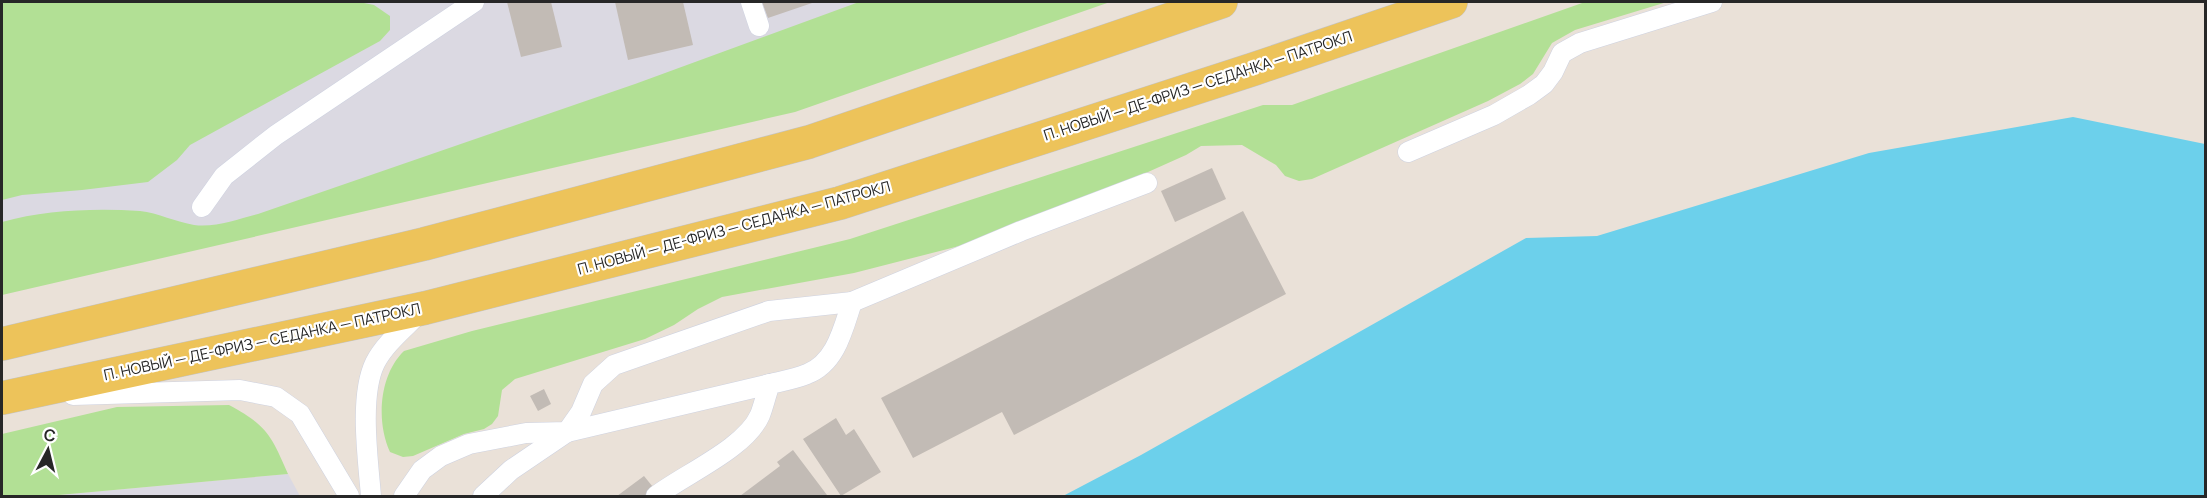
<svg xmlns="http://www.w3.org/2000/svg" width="2207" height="498" font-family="Manrope,sans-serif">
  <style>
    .industrial { fill: #dbd9e2 }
    .green { fill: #b2e095 }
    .water { fill: #6cd0eb }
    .building { fill: #c2bbb5 }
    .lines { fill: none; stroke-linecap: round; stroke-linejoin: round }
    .service-casing { stroke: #ced2e0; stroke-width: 21 }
    .primary-casing { stroke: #c3c3c3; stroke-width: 34 }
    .service { stroke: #fff; stroke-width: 20 }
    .primary { stroke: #edc35a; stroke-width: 33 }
    .labels { text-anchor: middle; stroke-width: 4.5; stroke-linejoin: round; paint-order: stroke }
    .street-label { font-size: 15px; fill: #272727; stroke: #fff }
  </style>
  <rect width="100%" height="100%" fill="#eae1d8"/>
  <g class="industrial">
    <polygon points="2,2 872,2 261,217 2,282"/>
    <polygon points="288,474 300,496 48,496"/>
  </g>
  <g class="green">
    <polygon points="2,2 359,2 374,5 390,16 390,30 380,41 190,145 177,160 148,182 82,190 22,195 2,200"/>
    <path d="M 859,2 L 1110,2 L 795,112 L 2,295 L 2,222 C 45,210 94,208 140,211 C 158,213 176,222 194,225 C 215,228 238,219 258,214 L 635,84 Z"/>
    <path d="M 1585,2 L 1667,2 L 1575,30 L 1552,43 L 1533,74 L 1520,84 L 1488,101 L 1312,179 L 1299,181 L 1285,176 L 1276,165 L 1242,145 L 1201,146 L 1186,155 L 1148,172 L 971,243 L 854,273 L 722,297 L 698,309 L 674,325 L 645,339 L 515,379 L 502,390 L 498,416 L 492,424 L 484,429 L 464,434 L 413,456 L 403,457 L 390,452 C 376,422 379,375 404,351 L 472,331 L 850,239 L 1263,105 L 1292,105 Z"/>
    <path d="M 229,405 C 267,425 272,437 288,474 L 48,496 L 2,496 L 2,434 L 117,407 Z"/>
  </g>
  <polygon class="water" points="2073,117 2205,144 2205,496 1063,496 1141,455 1526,238 1597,236 1869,153"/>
  <g class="building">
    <polygon points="507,2 551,2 562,47 521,57"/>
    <polygon points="615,2 683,2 693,45 628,60"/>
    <polygon points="762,2 815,2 768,18"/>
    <polygon points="1212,168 1226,199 1175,222 1161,191"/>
    <polygon points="1243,211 1286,294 1014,435 1002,412 913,458 881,398"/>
    <polygon points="544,389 551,404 538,411 530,396"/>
    <polygon points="836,418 846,435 854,429 881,472 841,496 803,439"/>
    <polygon points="793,450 827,495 825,496 740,496 780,466 777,462"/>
    <polygon points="644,476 657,492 652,496 617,496"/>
  </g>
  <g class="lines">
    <defs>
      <g id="service">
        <polyline points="751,2 759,26"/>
        <polyline points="1408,152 1494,115 1529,95 1544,84 1553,72 1562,53 1580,43 1712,2"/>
        <polyline points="202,207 224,176 276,135 474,2"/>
        <polyline points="73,395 240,390 276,397 300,414 349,496"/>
        <path d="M 371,496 C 368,459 359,396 375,363 C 385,343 406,327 421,311"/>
        <polyline points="404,496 422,470 441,456 469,444 526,433 567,432 770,384"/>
        <polyline points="483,496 511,470 567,432 581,412 593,384 614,365 769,311 852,302 1021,231 1147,183"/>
        <path d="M 656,496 C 685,474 746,448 760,415 C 764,405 766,394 770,384 C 782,381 795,379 807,374 C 836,363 843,329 852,302"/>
      </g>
      <g id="primary">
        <polyline points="2,344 424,244 809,142 1221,2"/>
        <polyline points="2,398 425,308 840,203 1254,69 1451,2"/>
      </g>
    </defs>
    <use href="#service" class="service-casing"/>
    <use href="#primary" class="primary-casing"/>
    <use href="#service" class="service"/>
    <use href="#primary" class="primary"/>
  </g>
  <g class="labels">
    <g class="street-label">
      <text transform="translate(1198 86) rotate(-18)" y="5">П. НОВЫЙ — ДЕ-ФРИЗ — СЕДАНКА — ПАТРОКЛ</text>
      <text transform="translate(734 228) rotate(-15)" y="5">П. НОВЫЙ — ДЕ-ФРИЗ — СЕДАНКА — ПАТРОКЛ</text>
      <text transform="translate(262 342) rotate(-12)" y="5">П. НОВЫЙ — ДЕ-ФРИЗ — СЕДАНКА — ПАТРОКЛ</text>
    </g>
  </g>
  <rect width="2207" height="498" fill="none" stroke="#272727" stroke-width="6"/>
  <g transform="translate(48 450) rotate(7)" stroke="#ffffff" stroke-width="4.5" paint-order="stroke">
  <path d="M0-4.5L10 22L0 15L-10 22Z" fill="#272727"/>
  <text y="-9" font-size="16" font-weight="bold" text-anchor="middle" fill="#272727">С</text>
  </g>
</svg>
